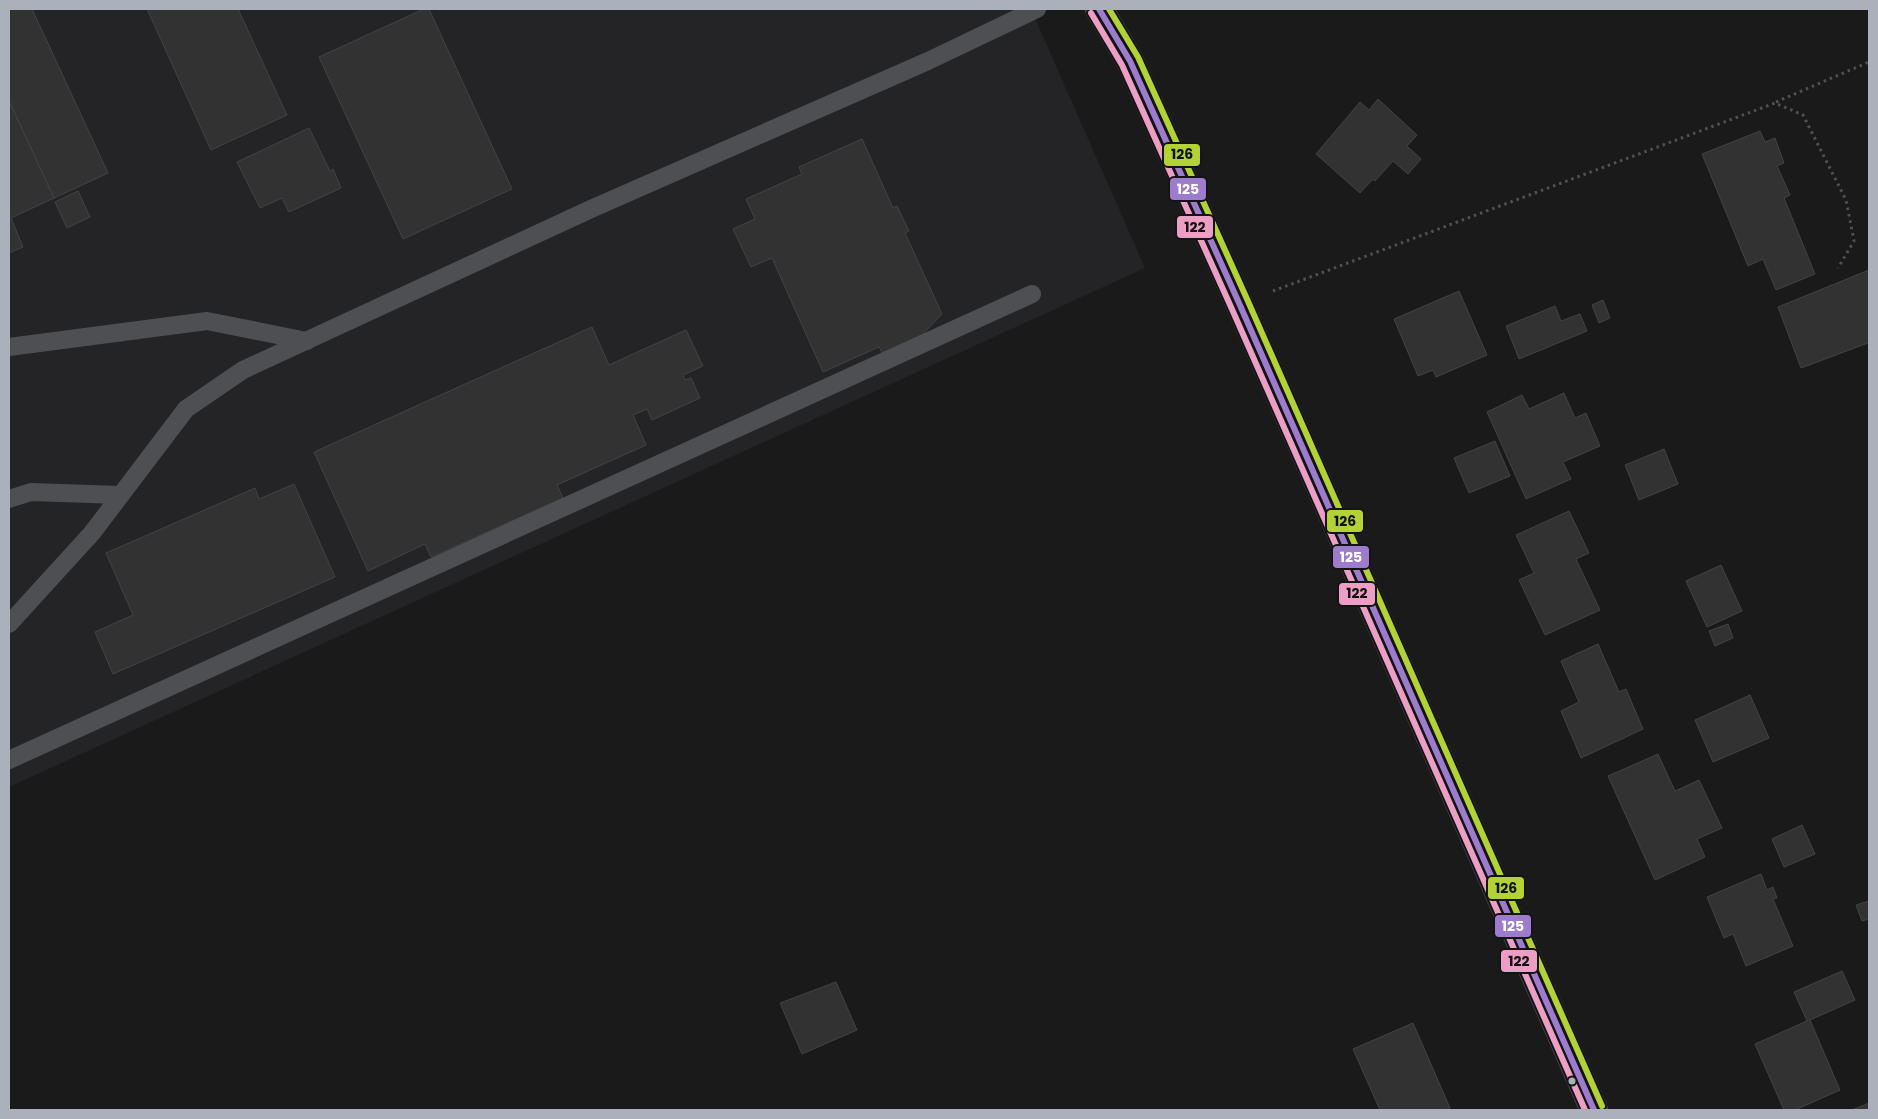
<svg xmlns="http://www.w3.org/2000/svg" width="1878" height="1119" font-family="Poppins,sans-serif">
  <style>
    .built { fill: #242426 }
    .building { fill: #323232; stroke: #424346 }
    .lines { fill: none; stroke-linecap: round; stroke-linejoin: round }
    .path { stroke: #505154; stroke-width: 3; stroke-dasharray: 2.5 4; stroke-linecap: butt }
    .lane { stroke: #4e4f53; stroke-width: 18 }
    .secondary { stroke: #4d4d51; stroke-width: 28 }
    .bus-1-casing { stroke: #141416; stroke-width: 10 }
    .bus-2-casing { stroke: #141416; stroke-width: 10 }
    .bus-3-casing { stroke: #141416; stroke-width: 10 }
    .bus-1 { stroke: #9d7ccd; stroke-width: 6 }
    .bus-2 { stroke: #ec9ec4; stroke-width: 6 }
    .bus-3 { stroke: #b3d235; stroke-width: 6 }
    .bus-dot { fill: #acb0ba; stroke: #141416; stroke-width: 2 }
    .line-badge { stroke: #141416; stroke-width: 2 }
    .badge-label { font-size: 14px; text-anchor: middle; font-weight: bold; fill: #fff }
    .pale-badge-label { font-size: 14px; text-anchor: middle; font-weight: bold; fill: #111 }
  </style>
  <rect width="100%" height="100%" fill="#1a1a1a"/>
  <polygon class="built" points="9,9 1031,9 1145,268 9,787"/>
  <g class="building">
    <polygon points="9,9 32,9 108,173 54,198 9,101"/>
    <polygon points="147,9 238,9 287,115 211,150"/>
    <polygon points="424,9 429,9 512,189 403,239 319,57"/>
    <polygon points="1378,99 1417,135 1407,146 1421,159 1408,174 1393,161 1375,181 1373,179 1360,193 1316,154 1360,102 1369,110"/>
    <polygon points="9,101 54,198 11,218 23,247 9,253"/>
    <polygon points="309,128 330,171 333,169 341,188 289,212 282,198 260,208 237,162"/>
    <polygon points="1760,131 1765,142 1775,138 1784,163 1777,166 1790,195 1784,198 1815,274 1776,290 1763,259 1748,266 1702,154"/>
    <polygon points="862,139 893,208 897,206 909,231 905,233 942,314 920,337 883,354 879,347 823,372 772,258 751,267 733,229 755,219 746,199 802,174 799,167"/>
    <polygon points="78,191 90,217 67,228 55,202"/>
    <polygon points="1869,270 1869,345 1868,343 1801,368 1778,307"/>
    <polygon points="1459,291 1487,355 1436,377 1433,370 1418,376 1394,319"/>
    <polygon points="1603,300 1610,318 1599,323 1592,305"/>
    <polygon points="1555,306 1561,321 1580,314 1587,331 1519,359 1506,326"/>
    <polygon points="592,327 609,365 686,330 703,366 683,375 685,380 691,378 700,398 652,420 647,409 633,415 646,445 557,485 563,498 431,557 425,544 368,571 314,452"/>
    <polygon points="1564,393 1575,418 1586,413 1600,446 1563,462 1571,479 1526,499 1487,412 1522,395 1529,409"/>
    <polygon points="1495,441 1510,476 1469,493 1454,458"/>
    <polygon points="1664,449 1678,484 1639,500 1625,465"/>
    <polygon points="294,484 335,577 113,674 95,632 133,615 106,553 255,488 259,499"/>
    <polygon points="1569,511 1589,553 1576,559 1600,610 1545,635 1519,580 1534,573 1516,535"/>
    <polygon points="1721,565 1742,611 1707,627 1686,581"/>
    <polygon points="1728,624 1733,638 1715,646 1709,631"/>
    <polygon points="1598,644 1619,692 1626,689 1643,729 1581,758 1561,711 1579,702 1561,661"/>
    <polygon points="1750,695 1769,738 1713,762 1695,720"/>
    <polygon points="1658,754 1675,791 1699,780 1722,828 1697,839 1705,857 1655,880 1608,776"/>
    <polygon points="1802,825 1815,854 1784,867 1772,839"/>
    <polygon points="1761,874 1767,890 1773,887 1777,898 1773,899 1793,946 1746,966 1733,934 1724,938 1707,897"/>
    <polygon points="1869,901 1869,919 1862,921 1856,905"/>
    <polygon points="1842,971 1855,1000 1810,1020 1840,1090 1795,1110 1784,1110 1755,1044 1807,1021 1794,992"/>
    <polygon points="836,982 857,1030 802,1054 780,1003"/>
    <polygon points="1413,1023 1450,1108 1445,1110 1380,1110 1353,1049"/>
    <polygon points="1869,1103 1869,1110 1852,1110"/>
  </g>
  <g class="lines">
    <g class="path">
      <polyline points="1776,102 1869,62"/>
      <polyline points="1273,291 1775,103 1803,115 1846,200 1854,241 1838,268"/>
    </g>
    <g class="lane">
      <polyline points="9,347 207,321 307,341"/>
      <polyline points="9,499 31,492 120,495"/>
      <polyline points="9,624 92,533 186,409 243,370 591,209 928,61 1037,9"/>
      <polyline points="9,760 1032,294"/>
    </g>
    <polyline class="secondary" points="1099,9 1130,61 1239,303 1594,1110"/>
    <defs>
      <polyline id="bus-1" points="1099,9 1130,61 1239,303 1594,1110"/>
      <polyline id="bus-2" points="1091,13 1122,65 1231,307 1585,1110"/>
      <polyline id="bus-3" points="1109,9 1138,57 1247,299 1602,1106"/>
    </defs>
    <use href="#bus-1" class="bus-1-casing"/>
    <use href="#bus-2" class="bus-2-casing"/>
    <use href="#bus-3" class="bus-3-casing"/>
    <use href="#bus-1" class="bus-1"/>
    <use href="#bus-2" class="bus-2"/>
    <use href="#bus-3" class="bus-3"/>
  </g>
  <circle class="bus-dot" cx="1572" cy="1081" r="4.5"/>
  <g class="line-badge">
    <rect x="1163" y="143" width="38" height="24" rx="5" fill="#b3d235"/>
    <rect x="1169" y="177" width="38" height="24" rx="5" fill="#9d7ccd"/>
    <rect x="1176" y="215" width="38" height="24" rx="5" fill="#ec9ec4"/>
    <rect x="1326" y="509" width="38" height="24" rx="5" fill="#b3d235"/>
    <rect x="1332" y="545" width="38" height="24" rx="5" fill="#9d7ccd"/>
    <rect x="1338" y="582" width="38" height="24" rx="5" fill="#ec9ec4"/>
    <rect x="1487" y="876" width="38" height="24" rx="5" fill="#b3d235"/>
    <rect x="1494" y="914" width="38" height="24" rx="5" fill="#9d7ccd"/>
    <rect x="1500" y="949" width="38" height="24" rx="5" fill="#ec9ec4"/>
  </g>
  <g class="badge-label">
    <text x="1188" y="194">125</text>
    <text x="1351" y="562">125</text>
    <text x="1513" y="931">125</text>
  </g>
  <g class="pale-badge-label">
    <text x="1182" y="159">126</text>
    <text x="1195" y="232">122</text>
    <text x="1345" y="526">126</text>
    <text x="1357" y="598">122</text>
    <text x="1506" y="893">126</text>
    <text x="1519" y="966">122</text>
  </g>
  <rect width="1878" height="1119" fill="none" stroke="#acb0ba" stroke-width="20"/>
</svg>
